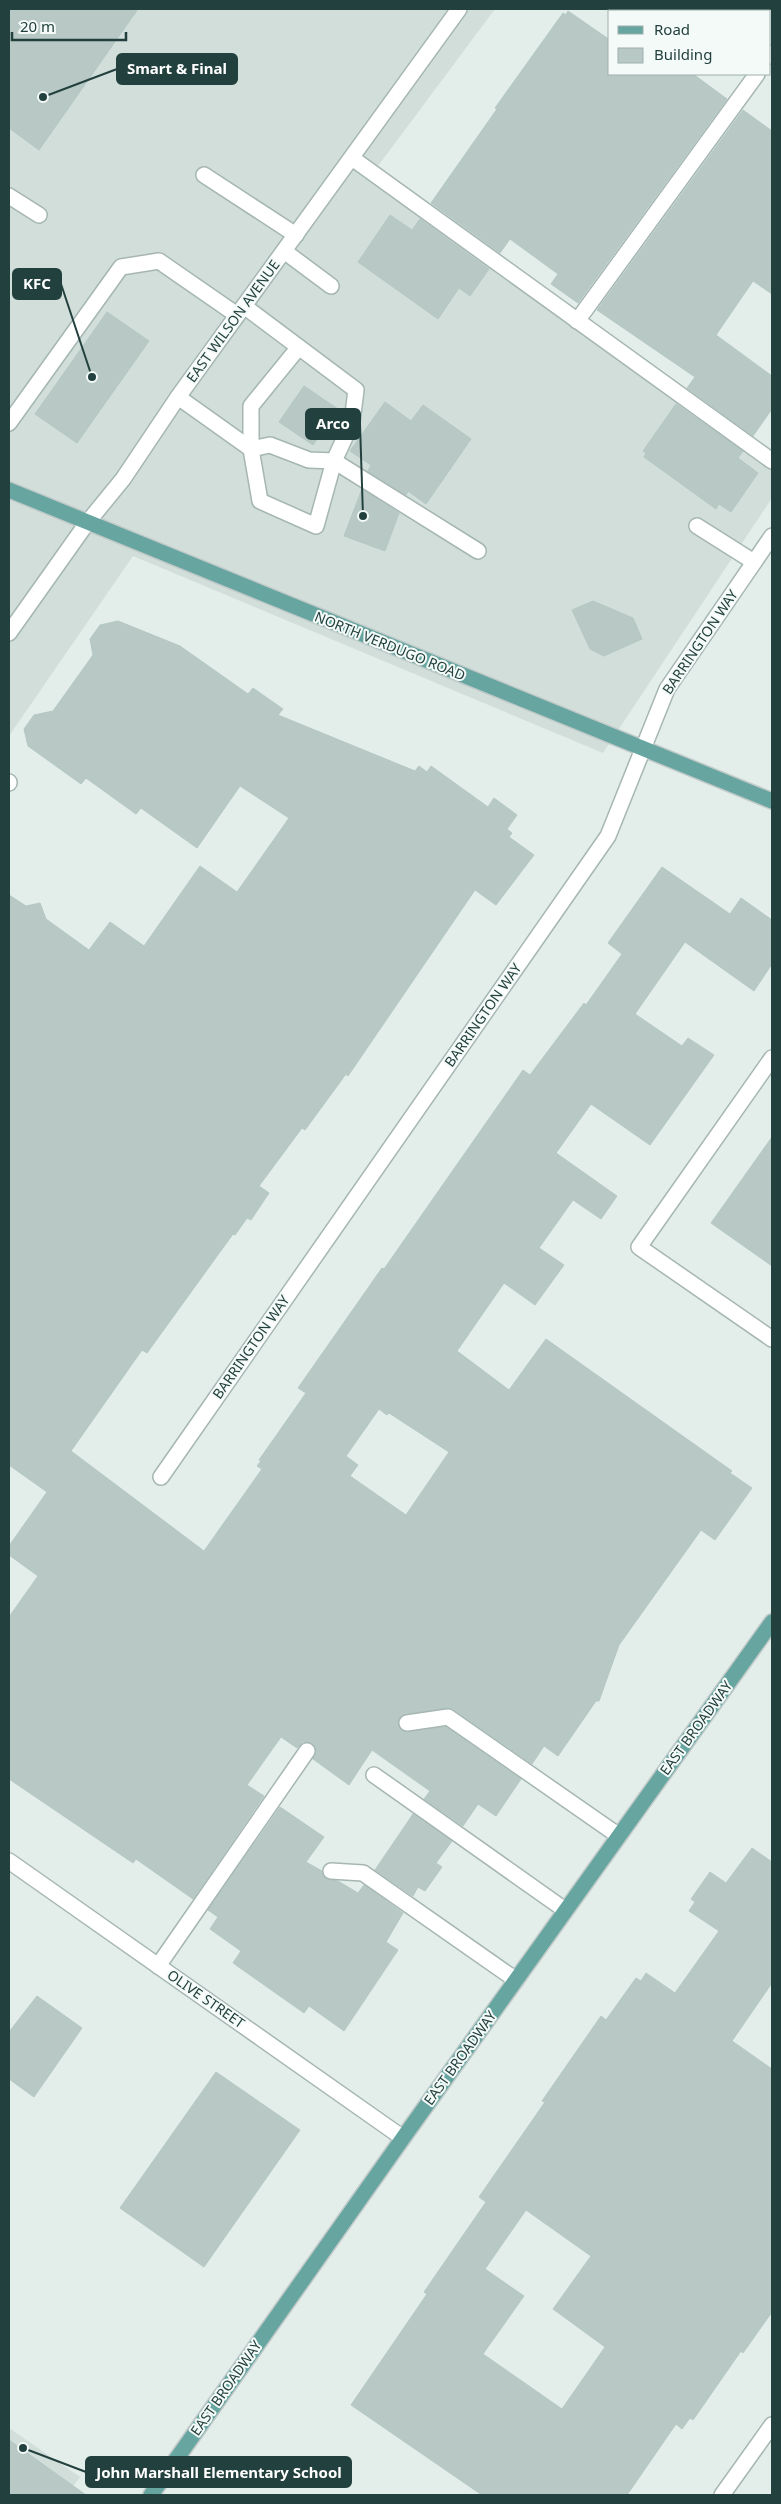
<svg xmlns="http://www.w3.org/2000/svg" width="781" height="2504" font-family="'Noto Sans',sans-serif">
  <style>
    .built { fill: #d1deda }
    .building { fill: #b8c9c5; stroke: #b5c8c3; fill-rule: evenodd }
    .lines { fill: none; stroke-linecap: round; stroke-linejoin: round }
    .minor-casing { stroke: #a5b6b3; stroke-width: 18 }
    .major-casing { stroke: #c1cac9; stroke-width: 18 }
    .minor { stroke: #fff; stroke-width: 15 }
    .major { stroke: #66a5a0; stroke-width: 15 }
    .labels { text-anchor: middle; stroke-width: 4; stroke-linejoin: round; paint-order: stroke }
    .street-label { font-size: 14px; fill: #22403d; stroke: #f4faf8 }
    .leader { fill: none; stroke: #22403d; stroke-width: 2 }
    .callout-dot { fill: #22403d; stroke: #f4faf8; stroke-width: 2 }
    .callout { fill: #22403d; stroke: #22403d; stroke-width: 2 }
    .callout-label { font-size: 15px; text-anchor: middle; font-weight: bold; fill: #fff }
  </style>
  <rect width="100%" height="100%" fill="#e3eeeb"/>
  <g class="built">
    <polygon points="9,9 495,9 378,166 772,454 772,498 603,753 133,556 9,736"/>
    <polygon points="9,2428 80,2477 66,2495 9,2495"/>
  </g>
  <g class="building">
    <polygon points="9,9 138,9 39,150 9,128"/>
    <polygon points="568,11 610,40 610,74 693,74 727,99 578,303 551,284 558,274 510,239 500,253 431,203 497,109 495,108 563,13 566,15"/>
    <polygon points="743,110 772,131 772,294 753,281 716,335 772,376 772,409 753,436 687,388 695,377 597,310"/>
    <polygon points="390,215 412,230 420,219 489,269 470,296 459,288 438,319 358,262"/>
    <polygon points="107,312 149,341 77,443 35,414"/>
    <polygon points="304,386 338,409 313,445 279,422"/>
    <polygon points="385,402 411,421 423,405 471,439 426,504 408,491 406,495 368,471 371,465 350,451"/>
    <polygon points="676,404 743,451 738,458 758,473 731,512 719,504 716,509 644,457 646,453 643,451"/>
    <polygon points="362,489 399,513 385,551 344,536"/>
    <polygon points="593,601 633,618 642,639 604,656 590,649 572,610"/>
    <path d="M 118,621 L 180,646 L 248,694 L 253,688 L 283,709 L 278,715 L 415,771 L 419,766 L 427,772 L 431,766 L 488,807 L 494,798 L 517,815 L 507,829 L 512,833 L 509,837 L 534,855 L 496,905 L 475,890 L 348,1076 L 346,1074 L 305,1130 L 302,1128 L 259,1186 L 269,1193 L 251,1220 L 247,1218 L 235,1235 L 233,1234 L 147,1353 L 142,1350 L 71,1451 L 204,1551 L 262,1469 L 257,1466 L 261,1461 L 259,1460 L 306,1393 L 298,1388 L 382,1268 L 384,1269 L 523,1070 L 530,1075 L 584,1003 L 586,1005 L 622,954 L 608,943 L 662,867 L 730,914 L 741,898 L 772,920 L 772,964 L 754,991 L 685,942 L 635,1014 L 682,1046 L 688,1038 L 714,1055 L 650,1145 L 591,1104 L 556,1153 L 617,1196 L 601,1219 L 573,1200 L 539,1248 L 564,1265 L 535,1305 L 504,1283 L 457,1351 L 509,1390 L 546,1339 L 732,1471 L 730,1473 L 752,1488 L 715,1540 L 701,1530 L 619,1645 L 599,1701 L 596,1701 L 558,1756 L 544,1746 L 532,1764 L 453,1709 L 447,1708 L 401,1716 L 398,1724 L 403,1731 L 446,1727 L 521,1779 L 496,1816 L 478,1804 L 463,1826 L 424,1799 L 430,1791 L 372,1750 L 349,1785 L 313,1759 L 316,1751 L 313,1744 L 303,1742 L 297,1748 L 281,1737 L 247,1785 L 264,1796 L 193,1899 L 136,1859 L 133,1863 L 9,1779 L 9,1617 L 38,1576 L 9,1555 L 9,1546 L 47,1492 L 9,1465 L 9,895 L 26,906 L 40,903 L 46,919 L 89,950 L 110,922 L 144,946 L 200,866 L 237,892 L 289,818 L 240,786 L 197,848 L 141,808 L 136,814 L 86,778 L 81,784 L 28,746 L 24,729 L 34,715 L 53,711 L 93,655 L 90,639 L 100,625 ZM 379,1409 L 387,1415 L 389,1413 L 449,1452 L 406,1515 L 350,1476 L 358,1465 L 346,1456 Z"/>
    <polygon points="772,1137 772,1266 711,1223"/>
    <polygon points="280,1807 324,1837 306,1862 322,1871 325,1878 338,1881 358,1893 364,1885 403,1913 386,1942 398,1950 344,2031 309,2006 304,2013 233,1963 241,1951 210,1929 218,1917 208,1910"/>
    <polygon points="413,1814 452,1841 436,1863 442,1867 425,1891 418,1887 413,1896 375,1870"/>
    <path d="M 752,1848 L 772,1862 L 772,1983 L 732,2041 L 772,2069 L 772,2312 L 743,2353 L 741,2351 L 693,2420 L 690,2418 L 682,2429 L 676,2424 L 627,2495 L 482,2495 L 351,2405 L 427,2294 L 424,2292 L 486,2202 L 479,2197 L 545,2102 L 542,2101 L 601,2016 L 606,2020 L 636,1978 L 641,1981 L 646,1973 L 675,1993 L 719,1931 L 689,1911 L 695,1902 L 691,1899 L 710,1872 L 726,1883 ZM 526,2210 L 591,2256 L 553,2309 L 605,2347 L 562,2409 L 483,2354 L 524,2296 L 485,2269 Z"/>
    <polygon points="37,1996 82,2028 34,2097 9,2079 9,2032"/>
    <polygon points="216,2072 300,2130 204,2267 120,2208"/>
    <polygon points="9,2440 86,2495 9,2495"/>
  </g>
  <g class="lines">
    <defs>
      <g id="minor">
        <polyline points="770,56 772,53"/>
        <polyline points="352,158 772,461"/>
        <polyline points="204,175 296,235"/>
        <polyline points="9,196 39,215"/>
        <polyline points="284,251 331,286"/>
        <polyline points="244,306 356,390 352,422 334,461 316,526 260,501 251,449 251,406 299,347"/>
        <polyline points="577,321 757,74"/>
        <polyline points="178,397 251,449 270,445 309,460 334,461 478,551"/>
        <polyline points="9,423 121,267 159,261 237,315"/>
        <polyline points="697,526 754,562"/>
        <polyline points="9,633 87,523 123,479 178,397 459,9"/>
        <polyline points="9,782 9,783"/>
        <polyline points="772,1058 639,1247 772,1339"/>
        <polyline points="161,1477 608,836 667,689 772,536"/>
        <polyline points="407,1723 448,1717 619,1836"/>
        <polyline points="374,1775 565,1910"/>
        <polyline points="9,1861 403,2138"/>
        <polyline points="331,1871 363,1873 516,1980"/>
        <polyline points="158,1966 307,1751"/>
        <polyline points="722,2495 772,2425"/>
      </g>
      <g id="major">
        <polyline points="9,490 772,801"/>
        <polyline points="151,2495 403,2138 772,1622"/>
      </g>
    </defs>
    <use href="#minor" class="minor-casing"/>
    <use href="#major" class="major-casing"/>
    <use href="#minor" class="minor"/>
    <use href="#major" class="major"/>
  </g>
  <g class="labels">
    <g class="street-label">
      <text transform="translate(233 321) rotate(-54)" y="5">EAST WILSON AVENUE</text>
      <text transform="translate(700 642) rotate(-56)" y="5">BARRINGTON WAY</text>
      <text transform="translate(390 646) rotate(22)" y="5">NORTH VERDUGO ROAD</text>
      <text transform="translate(483 1015) rotate(-55)" y="5">BARRINGTON WAY</text>
      <text transform="translate(251 1347) rotate(-55)" y="5">BARRINGTON WAY</text>
      <text transform="translate(696 1728) rotate(-54)" y="5">EAST BROADWAY</text>
      <text transform="translate(206 1999) rotate(35)" y="5">OLIVE STREET</text>
      <text transform="translate(460 2058) rotate(-54)" y="5">EAST BROADWAY</text>
      <text transform="translate(226 2388) rotate(-55)" y="5">EAST BROADWAY</text>
    </g>
  </g>
  <path class="leader" d="M43 97L117 69M92 377L61 284M363 516L360 424M23 2448L86 2472"/>
  <g class="callout-dot">
    <circle cx="43" cy="97" r="5"/>
    <circle cx="92" cy="377" r="5"/>
    <circle cx="363" cy="516" r="5"/>
    <circle cx="23" cy="2448" r="5"/>
  </g>
  <g class="callout">
    <rect x="117" y="54" width="120" height="30" rx="5"/>
    <rect x="13" y="269" width="48" height="30" rx="5"/>
    <rect x="306" y="409" width="54" height="30" rx="5"/>
    <rect x="86" y="2457" width="265" height="30" rx="5"/>
  </g>
  <g class="callout-label">
    <text x="177" y="74">Smart &amp; Final</text>
    <text x="37" y="289">KFC</text>
    <text x="333" y="429">Arco</text>
    <text x="219" y="2478">John Marshall Elementary School</text>
  </g>
  <rect width="781" height="2504" fill="none" stroke="#22403d" stroke-width="20"/>
  <rect x="608" y="10" width="162" height="65" fill="#f4faf8" stroke="#a0b0ad"/>
  <rect x="618" y="26" width="25" height="8" fill="#66a5a0" stroke="#a0b0ad"/>
  <text x="654" y="35" font-size="15" fill="#22403d">Road</text>
  <rect x="618" y="48" width="25" height="15" fill="#b8c9c5" stroke="#a0b0ad"/>
  <text x="654" y="60" font-size="15" fill="#22403d">Building</text>
  <path d="M12 32v8h114v-8" fill="none" stroke="#22403d" stroke-width="2.5"/>
  <text x="20" y="32" font-size="15" fill="#22403d" stroke="#f4faf8" stroke-width="4" paint-order="stroke">20 m</text>
</svg>
